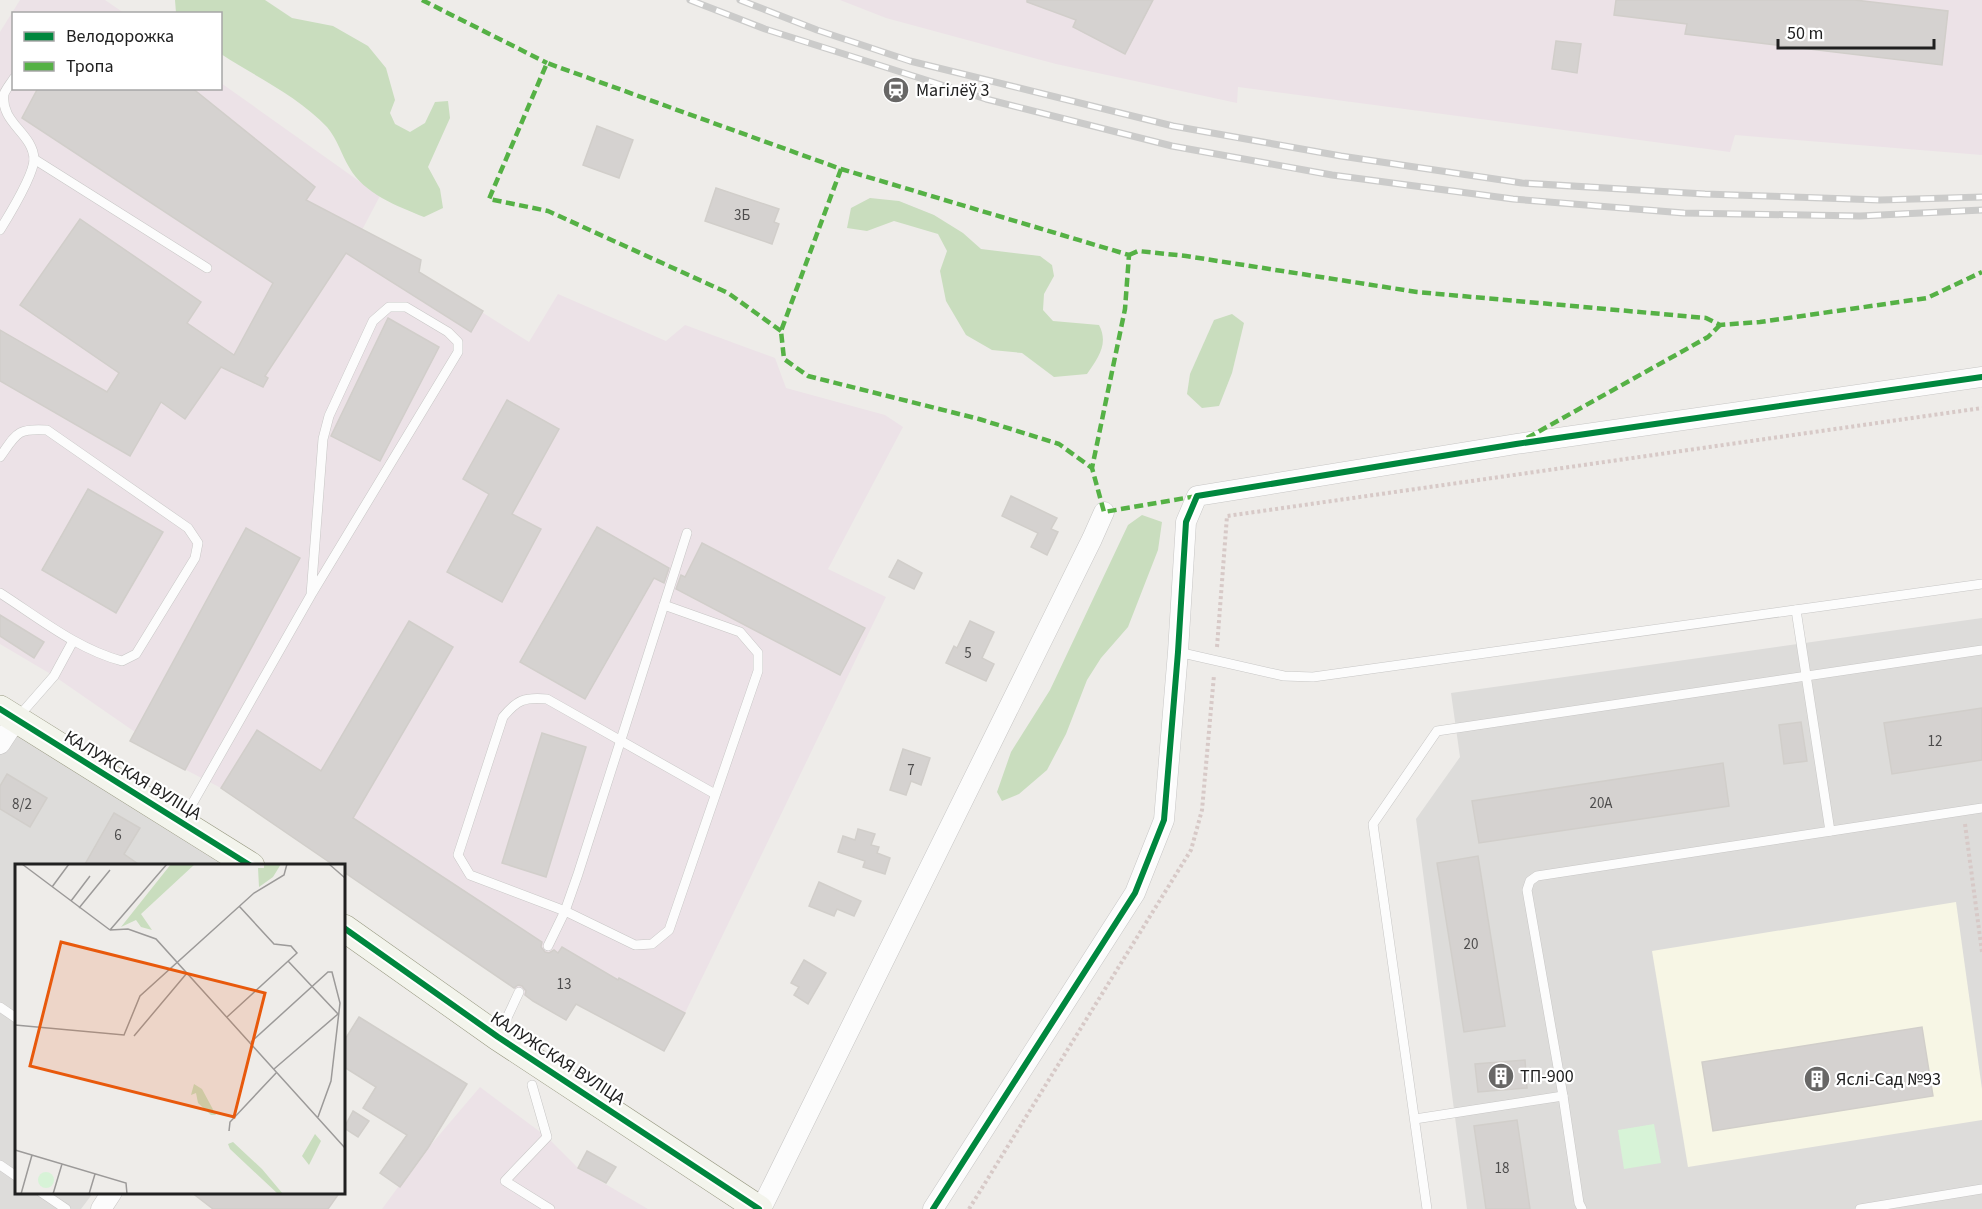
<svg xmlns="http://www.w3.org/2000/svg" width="1982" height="1209" font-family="'Source Sans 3',sans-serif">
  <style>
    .residential { fill: #dddcda }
    .industrial { fill: #ece2e7 }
    .education { fill: #f7f6e5 }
    .forest { fill: #c9ddbe }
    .park { fill: #d7f3d7 }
    .building { fill: #d5d2d0; stroke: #d1ceca; stroke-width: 1.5 }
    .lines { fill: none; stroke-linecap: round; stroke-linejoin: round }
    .lane-casing { stroke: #c7c6c5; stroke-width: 10 }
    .street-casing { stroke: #c7c6c5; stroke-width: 21 }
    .secondary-casing { stroke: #979880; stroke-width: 28 }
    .path { stroke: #d7c9c7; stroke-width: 4; stroke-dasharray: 3 3; stroke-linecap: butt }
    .lane { stroke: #fcfcfc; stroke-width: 9 }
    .street { stroke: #fcfcfc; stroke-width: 20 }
    .secondary { stroke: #f3f4ec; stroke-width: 27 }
    .rail-casing { stroke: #cbcbca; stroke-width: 7 }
    .rail { stroke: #fff; stroke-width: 4.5; stroke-dasharray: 14; stroke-linecap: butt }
    .quiet { stroke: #55b145; stroke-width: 4.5; stroke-dasharray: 9 4.5; stroke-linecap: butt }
    .cycleway-casing { stroke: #fff; stroke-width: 10 }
    .cycleway { stroke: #00873e; stroke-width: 6 }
    .labels { text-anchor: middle; stroke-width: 4.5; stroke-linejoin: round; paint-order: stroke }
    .number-label { font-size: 15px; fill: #4d4c4c }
    .poi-label { font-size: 18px; fill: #202020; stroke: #fff; text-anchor: start }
    .street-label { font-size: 18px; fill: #202020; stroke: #fff }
    .inset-road { fill: none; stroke: #9c9a99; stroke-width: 1.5 }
    .view { fill: #e8590c; fill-opacity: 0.15; stroke: #e8590c; stroke-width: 3 }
    .inset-edge { fill: none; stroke: #202020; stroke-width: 3 }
  </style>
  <rect width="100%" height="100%" fill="#eeece9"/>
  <g class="residential">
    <polygon points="1982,618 1982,1209 1467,1209 1416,819 1460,757 1451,693"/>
    <polygon points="0,705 245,865 16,866 16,1192 93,1193 81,1209 0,1209"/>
  </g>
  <g class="industrial">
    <polygon points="20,0 105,0 124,13 14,14 14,88 220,88 221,83 380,196 362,230 421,260 419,272 529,342 558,294 666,341 685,325 775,358 786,388 885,415 903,427 828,569 886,597 685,1013 664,1051 599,1016 601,1011 578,1000 566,1020 531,1000 344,872 344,866 335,865 221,788 130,741 135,732 54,676 0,644 0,32"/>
    <polygon points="840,0 1982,0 1982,155 1735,135 1730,152 1238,87 1237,103 1056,64 886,18"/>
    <polygon points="480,1087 547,1137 578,1168 648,1209 382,1209 418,1160"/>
  </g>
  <polygon class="education" points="1956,902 1982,1089 1982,1120 1688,1167 1652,951"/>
  <g class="forest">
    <path d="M 175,0 L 265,0 L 292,18 L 333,26 L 368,46 L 386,68 L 395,100 L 390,113 L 395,124 L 410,132 L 425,123 L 435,102 L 448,101 L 450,118 L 428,167 L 440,189 L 443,208 L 424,217 C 397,206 364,194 349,167 C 341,154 338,140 327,127 C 298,96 256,77 221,54 L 220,14 L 176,13 Z"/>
    <path d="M 870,198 L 899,201 L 934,215 L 963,233 L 981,249 L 1040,256 L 1052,265 L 1054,276 L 1044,294 L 1043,310 L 1053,321 L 1099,325 C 1109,344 1098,358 1087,374 L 1054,377 L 1022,353 L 992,350 L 966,335 L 946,301 L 940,271 L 947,251 L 938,234 L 894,221 L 867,231 L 847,228 L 851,208 Z"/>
    <polygon points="1232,314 1244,323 1232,373 1219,406 1202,408 1187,394 1190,374 1214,320"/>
    <polygon points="1142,515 1162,522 1158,550 1128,627 1101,658 1087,680 1066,734 1047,770 1019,794 1002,801 997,792 1011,752 1050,690 1128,525"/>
  </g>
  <polygon class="park" points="1654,1124 1661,1163 1624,1169 1618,1130"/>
  <g class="building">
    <polygon points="1027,0 1153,0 1125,54 1073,27 1076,20 1027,2"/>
    <polygon points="1616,0 1855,0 1948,11 1942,65 1685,34 1687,24 1614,15"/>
    <polygon points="1556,41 1581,44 1577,73 1552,69"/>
    <polygon points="38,88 192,88 315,187 306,200 421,260 419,272 483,311 471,332 346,253 265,376 268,378 263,387 221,367 185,419 161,402 130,456 0,381 0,330 107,392 119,373 20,305 80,219 201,302 187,323 234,355 273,283 22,118"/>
    <polygon points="597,126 633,140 619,178 583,165"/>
    <polygon points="716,188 779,209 774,222 779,224 772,244 705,221"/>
    <polygon points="388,318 439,347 380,461 331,436"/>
    <polygon points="507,400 559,429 512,514 541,529 502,602 447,572 489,494 463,479"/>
    <polygon points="88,489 163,532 116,613 42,570"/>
    <polygon points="1011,496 1057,518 1051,529 1058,532 1047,555 1031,547 1038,533 1002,516"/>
    <polygon points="597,527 669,568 664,583 654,578 585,699 520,662"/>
    <polygon points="246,528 300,558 185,770 130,741"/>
    <polygon points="702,543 865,628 840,675 676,589 681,575 685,577"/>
    <polygon points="898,560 922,573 914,589 889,577"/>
    <polygon points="0,615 44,642 34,658 0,636"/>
    <polygon points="409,621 453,647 353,818 542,942 541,947 545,952 549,953 554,950 558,953 562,947 618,980 619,978 685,1013 664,1051 576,1004 566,1020 533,1001 525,995 526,991 522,986 518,985 514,988 344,872 344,866 335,866 221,788 257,730 321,771"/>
    <polygon points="970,621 994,632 982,658 994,664 986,681 946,663 954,646 957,648"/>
    <polygon points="1982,708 1982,760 1892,774 1884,723"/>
    <polygon points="1801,722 1807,761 1784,764 1779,725"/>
    <polygon points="542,733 586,747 546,877 502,863"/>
    <polygon points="903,749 930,758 921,785 911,781 906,795 890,790"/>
    <polygon points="1723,763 1729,806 1479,843 1472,801"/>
    <polygon points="7,774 47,798 30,827 0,809 0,786"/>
    <polygon points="114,813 140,828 124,854 141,866 84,866"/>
    <polygon points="858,829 875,834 871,845 879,847 877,853 890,858 885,874 863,867 865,861 838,852 843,836 855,840"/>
    <polygon points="1478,856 1505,1026 1464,1032 1437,863"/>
    <polygon points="819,882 861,901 854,916 837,909 834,916 809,906"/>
    <polygon points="804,960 826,973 808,1004 794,995 799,987 791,983"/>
    <polygon points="359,1017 467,1084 428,1148 400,1187 380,1173 407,1135 363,1108 376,1087 344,1067 344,1041"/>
    <polygon points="1922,1027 1933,1096 1713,1131 1702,1062"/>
    <polygon points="1525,1060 1527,1088 1478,1092 1475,1064"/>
    <polygon points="353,1111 369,1121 358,1137 344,1128"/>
    <polygon points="1517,1120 1530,1209 1486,1209 1474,1126"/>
    <polygon points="587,1151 616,1167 606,1183 578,1168"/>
    <polygon points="191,1192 340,1192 328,1209 213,1209"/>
  </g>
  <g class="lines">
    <defs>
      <g id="lane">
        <polyline points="34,159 207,268"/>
        <path d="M 0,230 C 8,217 34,174 34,159 C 33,133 0,123 4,94 C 6,89 11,83 14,78"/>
        <path d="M 0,457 C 17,433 17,428 47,430 L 188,528 L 198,543 L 195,558 L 136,654 L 122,661 C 77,649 39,618 0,593"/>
        <path d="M 664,605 L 740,632 L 758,653 L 758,671 L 669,930 L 652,944 L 635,945 L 565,911 L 470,875 L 458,855 L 503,717 C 517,700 524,697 547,699 L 715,794"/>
        <polyline points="1796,610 1830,831"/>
        <polyline points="1178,652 1284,676 1313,677 1982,584"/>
        <polyline points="19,716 54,676 73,641"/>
        <polyline points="183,820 311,595 458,352 458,342 448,332 406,307 389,307 373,321 329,416 323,439 311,595"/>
        <polyline points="548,946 565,911 578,874 687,533"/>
        <polyline points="0,1007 16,1018"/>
        <polyline points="499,1035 519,992"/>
        <polyline points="532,1085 547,1137 505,1181 550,1209"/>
        <polyline points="1415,1119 1563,1096"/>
        <polyline points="0,1165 16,1176"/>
        <polyline points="41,1192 66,1209"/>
        <polyline points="1427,1209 1373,824 1437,731 1982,650"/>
        <polyline points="1582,1209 1579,1203 1563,1096 1527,890 1530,881 1537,876 1982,808"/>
        <polyline points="1860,1209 1982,1189"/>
      </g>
      <g id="street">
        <polyline points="0,744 15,721"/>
        <polyline points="101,1209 112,1192"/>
        <polyline points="761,1209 1092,539 1104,512"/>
        <polyline points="933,1209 1135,893 1164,820 1178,652 1186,522 1197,496 1516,444 1982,377"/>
      </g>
      <g id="secondary">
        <polyline points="0,709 251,866"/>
        <polyline points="344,928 498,1037 759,1209"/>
      </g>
    </defs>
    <use href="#lane" class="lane-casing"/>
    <use href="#street" class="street-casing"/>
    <use href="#secondary" class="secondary-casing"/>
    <g class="path">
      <polyline points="1217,647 1227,516 1982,408"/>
      <polyline points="1965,824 1982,952"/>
      <polyline points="969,1209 1191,850 1202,810 1214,675"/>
    </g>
    <use href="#lane" class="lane"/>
    <use href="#street" class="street"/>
    <use href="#secondary" class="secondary"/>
    <defs>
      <g id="rail">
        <polyline points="690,0 765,29 986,99 1172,146 1332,175 1513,199 1684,213 1860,216 1982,210"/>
        <polyline points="740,0 817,30 910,61 1173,126 1341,156 1522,183 1705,194 1880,200 1982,197"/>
      </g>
    </defs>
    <use href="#rail" class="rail-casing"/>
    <use href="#rail" class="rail"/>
    <g class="quiet">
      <polyline points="422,0 547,63"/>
      <polyline points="841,169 781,331 784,359 808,376 979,419 1059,444 1092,468"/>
      <polyline points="1129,255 1138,251 1186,256 1417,292 1706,318 1720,325 1760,322 1927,298 1982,272"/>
      <polyline points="781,331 728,293 548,211 489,199 547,63 841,169 1129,255 1125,309 1092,468 1104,512 1197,496"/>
      <polyline points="1527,438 1708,337 1720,325"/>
    </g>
    <defs>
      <g id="cycleway">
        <polyline points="0,709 251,866"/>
        <polyline points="344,928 498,1037 759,1209"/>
        <polyline points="933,1209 1135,893 1164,820 1178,652 1186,522 1197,496 1516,444 1982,377"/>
      </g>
    </defs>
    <use href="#cycleway" class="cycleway-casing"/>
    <use href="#cycleway" class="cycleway"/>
  </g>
  <defs>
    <symbol id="station-disc" viewBox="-11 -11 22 22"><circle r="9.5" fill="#686766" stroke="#fff"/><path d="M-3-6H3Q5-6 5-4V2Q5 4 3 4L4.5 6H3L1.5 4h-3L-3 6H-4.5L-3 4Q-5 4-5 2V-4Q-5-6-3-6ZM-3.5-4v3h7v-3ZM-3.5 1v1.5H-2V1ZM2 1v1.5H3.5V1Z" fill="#fff"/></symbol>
    <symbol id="building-disc" viewBox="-11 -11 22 22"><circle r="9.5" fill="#686766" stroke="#fff"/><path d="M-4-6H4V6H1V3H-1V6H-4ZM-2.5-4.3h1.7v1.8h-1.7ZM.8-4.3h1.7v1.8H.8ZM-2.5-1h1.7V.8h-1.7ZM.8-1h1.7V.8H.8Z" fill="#fff"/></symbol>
  </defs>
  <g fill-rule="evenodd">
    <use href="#station-disc" x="881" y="75" width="30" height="30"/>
    <use href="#building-disc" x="1486" y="1061" width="30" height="30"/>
    <use href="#building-disc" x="1802" y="1064" width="30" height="30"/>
  </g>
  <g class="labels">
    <g class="number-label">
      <text x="742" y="220">3Б</text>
      <text x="968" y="658">5</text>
      <text x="1935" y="746">12</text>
      <text x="911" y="775">7</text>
      <text x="1601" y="808">20А</text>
      <text x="22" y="809">8/2</text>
      <text x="118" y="840">6</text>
      <text x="1471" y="949">20</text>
      <text x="564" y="989">13</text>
      <text x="1502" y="1173">18</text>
    </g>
    <g class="poi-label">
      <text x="916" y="96">Магілёў 3</text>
      <text x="1520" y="1082">ТП-900</text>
      <text x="1836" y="1085">Яслі-Сад №93</text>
    </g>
    <g class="street-label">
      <text transform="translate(133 775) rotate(31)" y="6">КАЛУЖСКАЯ ВУЛІЦА</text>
      <text transform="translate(558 1058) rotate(33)" y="6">КАЛУЖСКАЯ ВУЛІЦА</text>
    </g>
  </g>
  <g transform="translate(15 864)">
    <rect width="330" height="330" fill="#eeece9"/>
    <path d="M 156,0 L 180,0 L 126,50 L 137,66 L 126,63 L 121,56 L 106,63 ZM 249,0 L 266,0 L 258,13 L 244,23 L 243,4 L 249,4 ZM 179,220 L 187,225 L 201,251 L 196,251 L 183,239 L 181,229 L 176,231 ZM 300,270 L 306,277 L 294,301 L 287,292 ZM 218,278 L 247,305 L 268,330 L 263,330 L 215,285 L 213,280 Z" fill="#c9ddbe"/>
    <path d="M23 316a8 8 0 1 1 16 0a8 8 0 1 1-16 0Z" fill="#d7f3d7"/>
    <path class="inset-road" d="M 7,0 L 95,66M 314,0 L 330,14M 37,23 L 54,0M 56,37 L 75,12M 64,44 L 95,6M 95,66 L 113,65 L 141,75 L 330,284M 95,66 L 152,0M 212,153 L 282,89 L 276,82 L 259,80 L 224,42M 0,161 L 109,171 L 125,132 L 239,29 L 269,11 L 272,0M 119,172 L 172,109M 236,178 L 313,108 L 317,108 L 325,139 L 316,217 L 303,253M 259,205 L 323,150 L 273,97M 214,267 L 215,258 L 262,208M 0,286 L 111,319 L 112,330M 6,330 L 17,291M 38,330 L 47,300M 74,330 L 80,310"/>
    <path class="view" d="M 46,78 L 250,129 L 219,253 L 15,202 Z"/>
    <rect width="330" height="330" class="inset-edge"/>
  </g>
  <rect x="12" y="12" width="210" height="78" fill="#ffffff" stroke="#a6a6a6" stroke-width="1.5"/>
  <rect x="24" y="32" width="30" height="9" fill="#00873e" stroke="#a6a6a6" stroke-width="1.5"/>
  <text x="66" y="42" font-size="18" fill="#202020">Велодорожка</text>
  <rect x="24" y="62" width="30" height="9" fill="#55b145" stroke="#a6a6a6" stroke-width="1.5"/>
  <text x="66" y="72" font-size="18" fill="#202020">Тропа</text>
  <path d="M1778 39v9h156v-9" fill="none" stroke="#202020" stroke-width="3"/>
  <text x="1787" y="39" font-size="18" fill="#202020" stroke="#ffffff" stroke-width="4.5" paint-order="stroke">50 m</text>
</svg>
